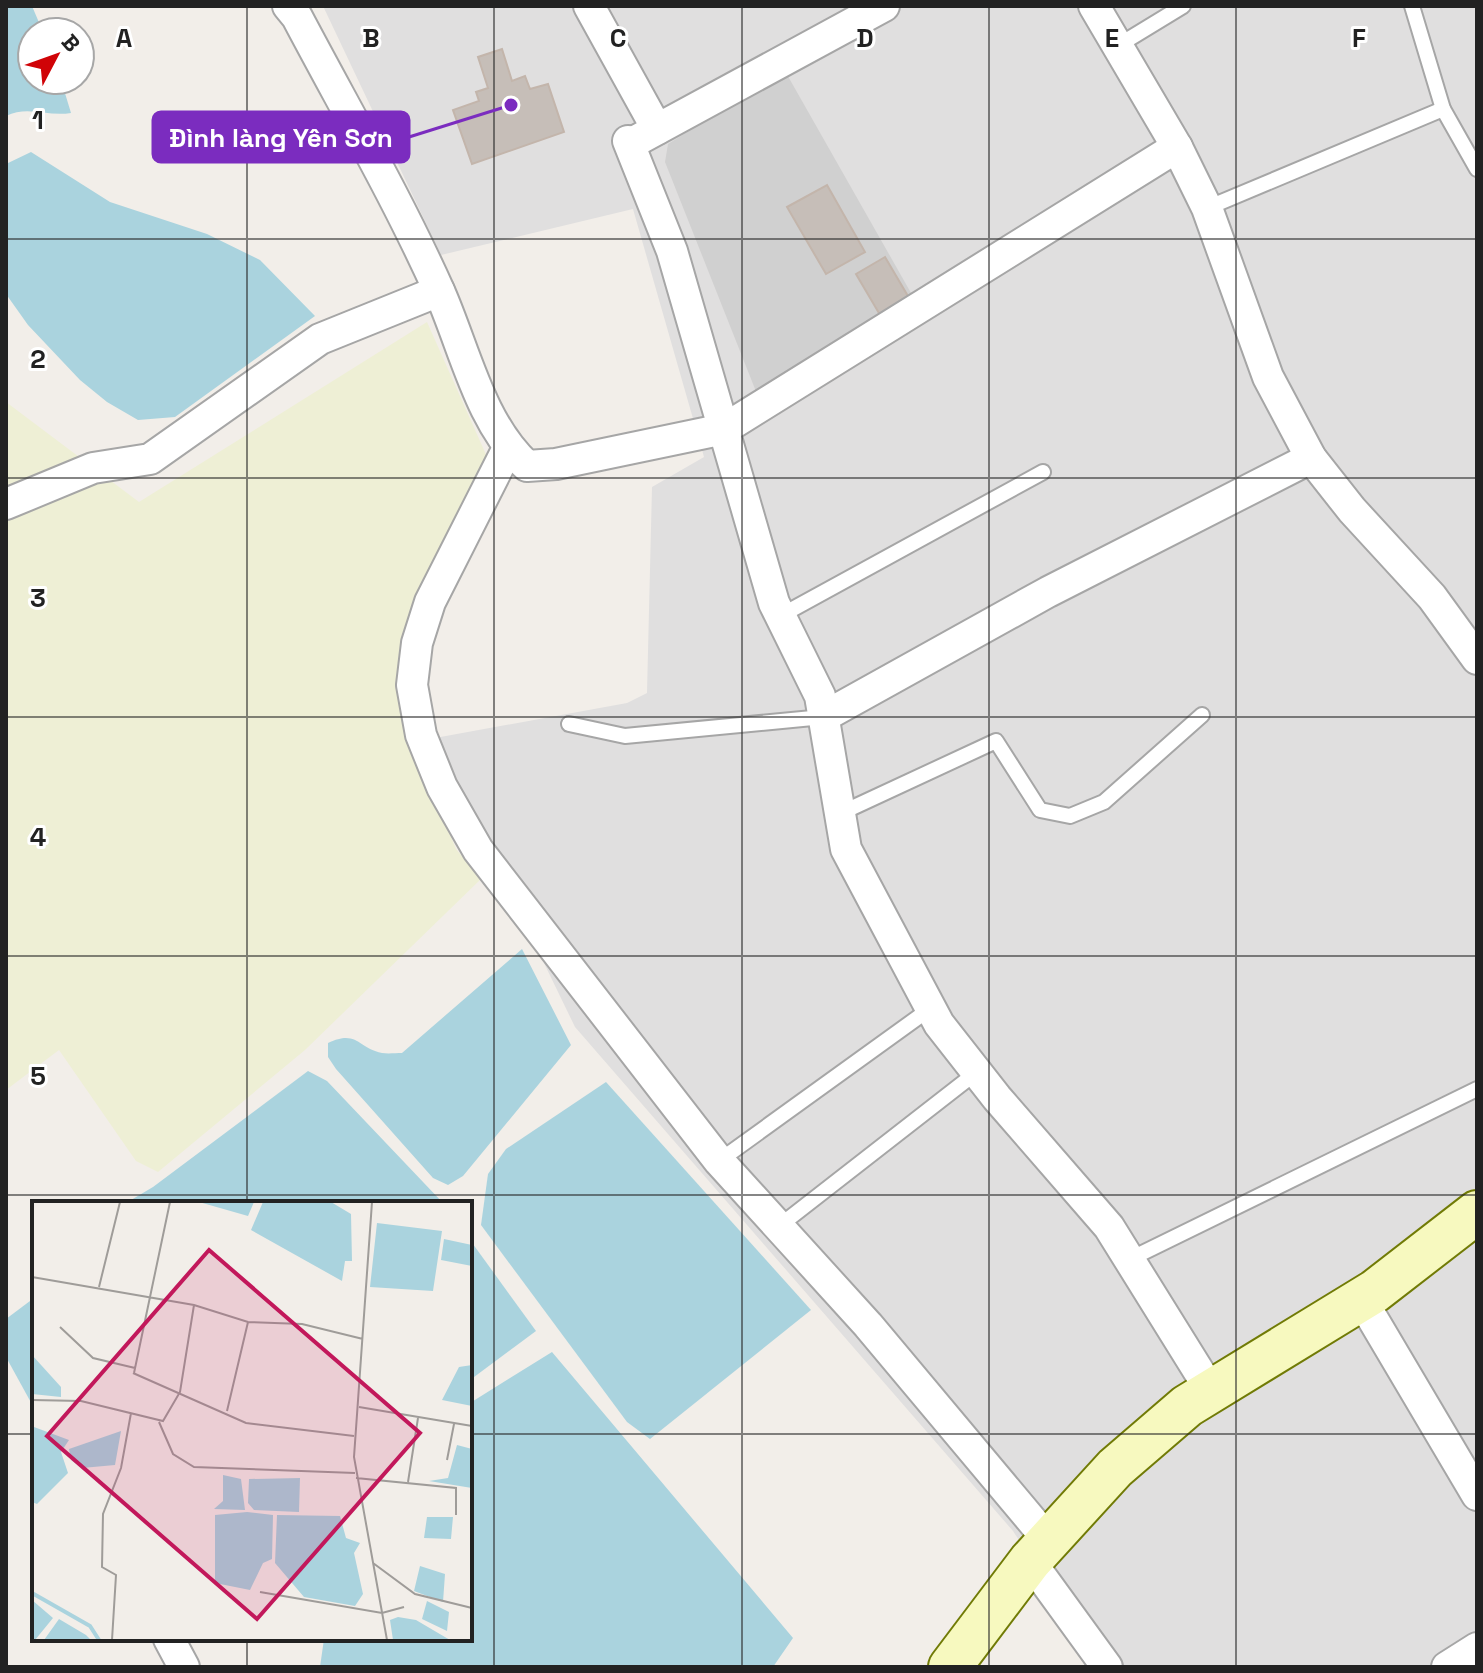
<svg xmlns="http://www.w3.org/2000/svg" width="1483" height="1673" font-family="'Space Grotesk',sans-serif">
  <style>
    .residential { fill: #e0dfdf }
    .religious { fill: #d0d0d0 }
    .farmland { fill: #eeefd5 }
    .water { fill: #aad3de }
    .building { fill: #c6beb8; stroke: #c3b5ab; stroke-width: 2 }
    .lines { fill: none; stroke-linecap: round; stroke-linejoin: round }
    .lane-casing { stroke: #a6a6a6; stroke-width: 18 }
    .street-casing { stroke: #a6a6a6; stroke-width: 34 }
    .secondary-casing { stroke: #717b06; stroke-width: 46 }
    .lane { stroke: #fff; stroke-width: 14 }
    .street { stroke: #fff; stroke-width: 30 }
    .secondary { stroke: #f7f9bf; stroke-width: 42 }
    .grid { fill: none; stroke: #222; stroke-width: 2; stroke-opacity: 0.55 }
    .inset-river { fill: none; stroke: #aad3de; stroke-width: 4 }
    .inset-road { fill: none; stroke: #9f9c99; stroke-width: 2 }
    .view { fill: #c2185b; fill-opacity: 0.15; stroke: #c2185b; stroke-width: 4 }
    .inset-edge { fill: none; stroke: #222; stroke-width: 4 }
    .grid-label { font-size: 26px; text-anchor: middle; font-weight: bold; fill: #222; stroke: #fff; stroke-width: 6; stroke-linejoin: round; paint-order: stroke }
    .leader { fill: none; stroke: #7b2cbf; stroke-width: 3 }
    .callout-dot { fill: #7b2cbf; stroke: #fff; stroke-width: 3 }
    .callout { fill: #7b2cbf; stroke: #7b2cbf; stroke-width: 3 }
    .callout-label { font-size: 26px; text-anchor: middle; font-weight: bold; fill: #fff }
  </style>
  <rect width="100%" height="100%" fill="#f2eee9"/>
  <polygon class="residential" points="323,6 1477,6 1477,1667 1102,1667 1013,1531 575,1027 435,738 627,703 647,693 652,487 704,457 633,209 441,255"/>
  <polygon class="religious" points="785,71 919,307 759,399 665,162 668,144"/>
  <polygon class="farmland" points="427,322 492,468 437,573 406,729 456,849 481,879 305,1050 158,1172 136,1161 59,1050 6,1090 6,402 139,502"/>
  <g class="water">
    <path d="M 6,6 L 32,6 L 43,32 L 32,32 L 32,80 L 61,80 L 71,113 C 47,117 28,105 6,116 Z"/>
    <polygon points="31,152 110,202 207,234 260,260 315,316 175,417 138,420 107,402 80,380 28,325 6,294 6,164"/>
    <path d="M 522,949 L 571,1045 L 463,1176 L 448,1185 L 433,1178 L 336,1069 L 328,1057 L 328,1043 C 357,1029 358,1048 382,1053 C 388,1054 396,1053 402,1053 Z"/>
    <polygon points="308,1071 327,1081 443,1203 126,1203 153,1187"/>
    <polygon points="606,1082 811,1310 650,1439 627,1422 481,1225 488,1174 506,1149"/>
    <polygon points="470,1240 536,1331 470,1380"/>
    <polygon points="34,1298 34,1408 6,1357 6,1319"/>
    <polygon points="552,1352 793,1638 773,1667 320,1667 324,1639 470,1639 470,1403"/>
  </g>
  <g class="building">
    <polygon points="502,49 512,81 525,76 530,89 548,84 564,132 472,164 453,110 479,101 476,92 488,88 478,57"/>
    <polygon points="827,185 865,252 826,274 787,207"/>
    <polygon points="885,257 912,303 883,320 856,274"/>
  </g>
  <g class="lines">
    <defs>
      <g id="lane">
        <polyline points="1412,6 1443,109 1477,169"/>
        <polyline points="1119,45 1183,6"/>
        <polyline points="1207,208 1443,109"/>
        <polyline points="780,616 1043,472"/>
        <polyline points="569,724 625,736 823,717"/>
        <polyline points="841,813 996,741 1040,810 1070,816 1104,802 1202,715"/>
        <polyline points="719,1161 931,1008"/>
        <polyline points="778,1227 977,1072"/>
        <polyline points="1130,1259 1477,1089"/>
      </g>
      <g id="street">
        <path d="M 288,6 L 297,17 C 345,108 398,199 440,293 C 465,350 480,423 527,466 L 556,464 L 724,429 L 1177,147"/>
        <polyline points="589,6 657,129"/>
        <polyline points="1094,6 1177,147 1207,208 1268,377 1311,458 1352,510 1432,597 1477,659"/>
        <polyline points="628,141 672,251 774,603 820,696 846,849 939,1024 997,1098 1109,1227 1211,1391"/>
        <polyline points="630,144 884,6"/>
        <polyline points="508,448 430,602 417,643 412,685 421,735 442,787 478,850 719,1161 868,1325 1049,1541"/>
        <polyline points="6,504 93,468 150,459 320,339 439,291"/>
        <polyline points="823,717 1048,592 1311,458"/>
        <polyline points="1361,1299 1477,1495"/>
        <polyline points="1030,1561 1107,1667"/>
        <polyline points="169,1639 184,1667"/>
        <polyline points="1447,1667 1477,1648"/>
      </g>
      <polyline id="secondary" points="950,1667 1030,1561 1115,1468 1187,1406 1375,1291 1477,1212"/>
    </defs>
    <use href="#lane" class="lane-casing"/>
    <use href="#street" class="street-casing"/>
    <use href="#secondary" class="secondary-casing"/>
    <use href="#lane" class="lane"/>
    <use href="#street" class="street"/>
    <use href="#secondary" class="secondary"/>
  </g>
  <path class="grid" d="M 247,6 L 247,1203M 494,6 L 494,1667M 742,6 L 742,1667M 989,6 L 989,1667M 1236,6 L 1236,1667M 6,239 L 1477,239M 6,478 L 1477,478M 6,717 L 1477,717M 6,956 L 1477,956M 6,1195 L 1477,1195M 6,1434 L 34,1434M 470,1434 L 1477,1434M 247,1639 L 247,1667"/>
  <g transform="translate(32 1201)">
    <rect width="440" height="440" fill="#f2eee9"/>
    <path d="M 167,1 L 222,1 L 216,15 ZM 231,1 L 299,1 L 319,13 L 320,60 L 313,60 L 310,80 L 219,29 ZM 345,22 L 410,30 L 401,90 L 338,86 ZM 412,38 L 440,44 L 440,65 L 409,59 ZM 0,154 L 29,186 L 29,196 L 0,193 ZM 440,164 L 440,205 L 410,199 L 427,166 ZM 2,226 L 37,239 L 29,251 L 36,272 L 5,303 L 0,301 ZM 89,230 L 83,264 L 50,267 L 39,259 L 37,248 ZM 425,244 L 440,248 L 440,287 L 397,280 L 416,277 ZM 191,274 L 209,278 L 213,309 L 182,308 L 191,300 ZM 268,277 L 267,311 L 222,309 L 216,302 L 217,278 ZM 215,311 L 241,314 L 240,358 L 231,362 L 218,389 L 183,382 L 183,314 ZM 245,314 L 308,315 L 314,337 L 328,342 L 322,352 L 331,393 L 323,405 L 272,396 L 243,362 ZM 395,316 L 421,316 L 419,338 L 392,337 ZM 388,365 L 413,373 L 411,401 L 382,390 ZM 0,399 L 21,417 L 3,439 L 0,439 ZM 395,400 L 417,411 L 415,430 L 390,418 ZM 366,416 L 384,419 L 418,439 L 361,439 L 358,419 ZM 27,418 L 54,434 L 59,439 L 12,439 Z" fill="#aad3de"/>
    <path class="inset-river" d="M 0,392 L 58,425 L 67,439"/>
    <path class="inset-road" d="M 340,1 L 322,256 L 355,439M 0,76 L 162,104 L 216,121 L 270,123 L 331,138M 67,86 L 88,1M 28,126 L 61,157 L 103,167M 101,172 L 214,222 L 322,235M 102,172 L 138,1M 0,199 L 49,200 L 131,220 L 148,191 L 162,104M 327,206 L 440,225M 195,210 L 216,121M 127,221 L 141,253 L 162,266 L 323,272M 415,259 L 422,223M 324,277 L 424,287 L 424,314M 376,281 L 386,217M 341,362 L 383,393 L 440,407M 228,391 L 350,412 L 372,406M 80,439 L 84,374 L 70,366 L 71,313 L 89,267 L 99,212"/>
    <path class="view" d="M 177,49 L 388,232 L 225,418 L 15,235 Z"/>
    <rect width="440" height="440" class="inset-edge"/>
  </g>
  <g class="grid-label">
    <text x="124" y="47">A</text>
    <text x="371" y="47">B</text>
    <text x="618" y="47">C</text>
    <text x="865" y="47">D</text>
    <text x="1112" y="47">E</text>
    <text x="1359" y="47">F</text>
    <text x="38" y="129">1</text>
    <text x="38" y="368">2</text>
    <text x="38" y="607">3</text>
    <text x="38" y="846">4</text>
    <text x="38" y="1085">5</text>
  </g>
  <path class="leader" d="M511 105L409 137"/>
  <circle class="callout-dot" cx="511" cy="105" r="8"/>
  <rect class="callout" x="153" y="112" width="256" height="50" rx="8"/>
  <g class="callout-label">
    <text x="281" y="147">Đình làng Yên Sơn</text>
  </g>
  <rect width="1483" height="1673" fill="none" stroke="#222222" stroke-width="16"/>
  <g transform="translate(56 56) rotate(49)"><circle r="38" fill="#ffffff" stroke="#a7a7a7" stroke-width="2"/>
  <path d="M0-6L14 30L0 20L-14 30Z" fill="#d00307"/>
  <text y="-12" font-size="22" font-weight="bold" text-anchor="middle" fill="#222222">B</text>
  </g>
</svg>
